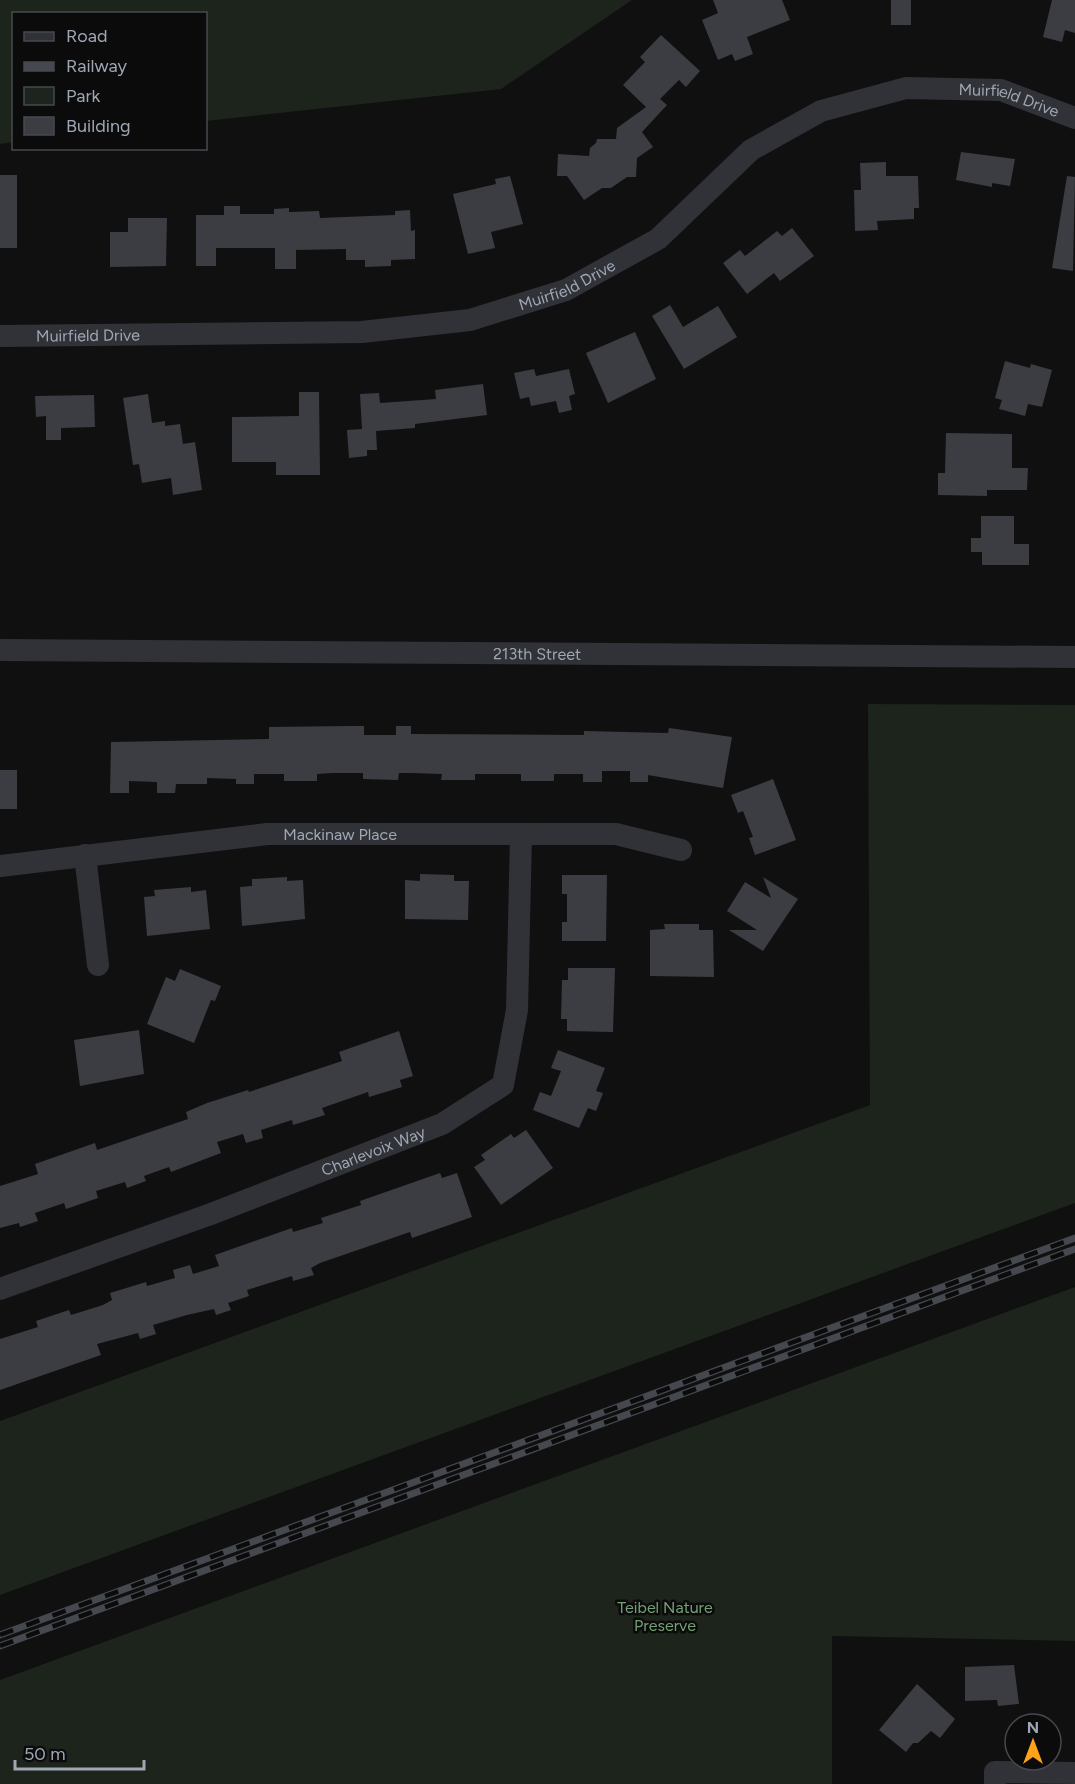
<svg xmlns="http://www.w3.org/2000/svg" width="1075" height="1784" font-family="Figtree,sans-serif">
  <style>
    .green { fill: #1c241c }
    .building { fill: #3c3d42 }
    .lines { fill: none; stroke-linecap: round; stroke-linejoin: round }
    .minor { stroke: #303237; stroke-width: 22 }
    .rail-casing { stroke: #45484e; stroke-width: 7 }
    .rail { stroke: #0b0b0c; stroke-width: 4.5; stroke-dasharray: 14; stroke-linecap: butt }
    .labels { text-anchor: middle; stroke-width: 5; stroke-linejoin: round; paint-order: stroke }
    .street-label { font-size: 16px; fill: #9fa7b4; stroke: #0b0b0c }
    .park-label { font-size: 16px; fill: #74a174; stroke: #0b0b0c }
  </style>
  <rect width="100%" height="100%" fill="#101011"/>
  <g class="green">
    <polygon points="0,0 632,0 501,89 206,121 206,14 14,14 13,142 0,144"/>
    <polygon points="868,704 1075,705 1075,1203 0,1595 0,1421 870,1105"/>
    <polygon points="1075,1287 1075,1641 832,1636 832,1784 0,1784 0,1680"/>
  </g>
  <g class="building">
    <polygon points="713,0 782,0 790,20 747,37 753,54 735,61 732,54 718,60 702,20 718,13"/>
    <rect x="891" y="0" width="20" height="25"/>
    <polygon points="1052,0 1075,0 1075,33 1065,30 1062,42 1043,37"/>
    <polygon points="661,35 700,71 686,87 679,80 660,99 667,105 642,132 653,147 637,158 636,177 627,177 611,188 602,188 584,200 567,176 557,176 558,154 589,156 590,148 596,143 597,139 616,139 617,128 646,107 623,85 645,62 640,57"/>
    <polygon points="961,152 1015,159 1010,186 992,183 992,187 956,180"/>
    <polygon points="886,162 886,176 918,176 919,208 914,208 914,219 877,221 878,230 855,231 854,190 861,190 860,163"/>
    <rect x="0" y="175" width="17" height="73"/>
    <polygon points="510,176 523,224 491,232 495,248 468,254 453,194 496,184 495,179"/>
    <polygon points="1067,176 1075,177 1073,271 1052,268"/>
    <polygon points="224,206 240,206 240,214 274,214 274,209 289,208 289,212 319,211 320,218 395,215 395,211 410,210 411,231 415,230 415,259 391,260 391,266 365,267 365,260 346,260 346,249 296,250 296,269 275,269 275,248 216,248 216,266 196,266 196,215 224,215"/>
    <polygon points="128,218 167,218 166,266 110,267 110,232 128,232"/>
    <polygon points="792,228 814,256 780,281 774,273 747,294 723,263 740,250 745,256 777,231 782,236"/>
    <polygon points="670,305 683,327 718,306 737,337 684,369 652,316"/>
    <polygon points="635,332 656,379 608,403 586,353"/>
    <polygon points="1005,361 1030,368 1031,364 1052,370 1042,407 1028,404 1025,416 999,409 1002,400 995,398"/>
    <polygon points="534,369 536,376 569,369 575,394 569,396 572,410 559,413 556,401 531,406 529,397 520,399 514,373"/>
    <polygon points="483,384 487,415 415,424 415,428 376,431 377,450 367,450 367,456 349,458 347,430 362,429 360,394 379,393 380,403 436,399 435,390"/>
    <polygon points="299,392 319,392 320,475 276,475 276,462 232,462 232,417 299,416"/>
    <polygon points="148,394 152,423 165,421 165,426 180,424 183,444 195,442 202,490 173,495 171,478 142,483 139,464 133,465 123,398"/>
    <polygon points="94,395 95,427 61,428 61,440 46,440 46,416 36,417 35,396"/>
    <polygon points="946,433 1012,434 1012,468 1028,468 1027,490 987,490 987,496 938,495 938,473 945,473"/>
    <polygon points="981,516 1014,516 1014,544 1029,544 1029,565 982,565 982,552 971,552 971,538 981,538"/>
    <polygon points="348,726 364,726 364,735 396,735 396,726 411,726 411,734 584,735 584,731 668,733 669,728 732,737 723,788 648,775 648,782 630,782 630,771 602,771 602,782 583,782 583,774 554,774 554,781 521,781 521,774 475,774 475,780 441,780 442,774 411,773 399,773 398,780 363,779 363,773 332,773 317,774 317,781 284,781 284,774 254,774 254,784 236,784 236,779 207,778 207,784 176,784 175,793 157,793 157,782 129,781 129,793 110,793 111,742 269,739 269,727"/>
    <rect x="0" y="770" width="17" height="39"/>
    <polygon points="773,779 796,840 755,855 749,838 753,837 743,811 738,813 731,795"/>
    <polygon points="420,874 454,875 454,881 469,881 468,920 405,919 405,880 420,881"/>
    <polygon points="562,875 607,875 606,941 562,941 562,922 567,922 567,894 562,894"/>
    <polygon points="287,877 287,881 303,880 305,919 242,926 240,887 252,886 252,879"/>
    <polygon points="763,877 798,899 763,951 729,930 757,930 727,911 745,882 771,898"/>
    <polygon points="191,887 191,892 206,890 210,929 147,936 144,897 155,896 154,890"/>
    <polygon points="664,924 699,924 699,930 713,930 714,977 650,976 650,930 665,929"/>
    <polygon points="568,968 615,968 613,1032 567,1031 567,1019 561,1019 562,980 568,980"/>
    <polygon points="180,969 221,986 215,1001 211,1000 194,1043 147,1024 166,977 175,981"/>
    <polygon points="139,1030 144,1074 80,1086 74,1040"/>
    <polygon points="399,1031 413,1076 400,1080 402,1087 369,1097 368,1092 322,1108 325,1115 293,1125 292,1120 261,1130 263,1138 246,1143 243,1134 217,1142 221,1153 171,1172 169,1167 144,1176 146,1181 127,1188 125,1182 96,1191 98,1198 66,1209 64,1203 35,1213 38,1221 20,1227 19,1223 0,1228 0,1186 38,1174 35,1164 95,1143 97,1150 188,1119 186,1112 207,1103 248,1090 249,1092 342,1061 339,1052"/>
    <polygon points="558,1050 605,1068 596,1091 603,1093 596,1111 588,1108 579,1128 533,1110 540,1092 551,1096 561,1071 551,1068"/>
    <polygon points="526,1130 553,1168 501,1205 474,1167 485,1160 481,1155 511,1134 514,1138"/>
    <polygon points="440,1173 442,1178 457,1173 472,1217 412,1238 410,1232 320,1263 311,1268 314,1275 293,1281 292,1276 247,1290 249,1296 228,1303 231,1310 216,1315 214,1309 187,1315 153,1325 156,1334 140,1339 138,1333 97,1344 101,1355 0,1390 0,1339 38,1327 36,1321 69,1310 71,1315 103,1305 112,1300 110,1293 146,1282 147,1286 175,1278 173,1270 190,1265 193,1274 219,1266 215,1255 292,1228 293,1232 323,1223 321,1218 361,1205 360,1201"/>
    <polygon points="1014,1665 1019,1704 998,1706 997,1700 965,1701 965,1667"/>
    <polygon points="917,1684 955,1719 940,1738 931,1731 918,1743 913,1743 906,1752 879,1730"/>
  </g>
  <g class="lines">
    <g class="minor">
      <path id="s1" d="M 0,336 L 362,332 L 470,320 L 566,290 L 658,239 L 751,150 L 821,111 L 906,88 L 1001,90 L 1075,118"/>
      <path id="s2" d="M 0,650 L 1075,657"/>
      <polyline points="85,855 98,965"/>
      <path id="s3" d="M 0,866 L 267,834 L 616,834 L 681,850"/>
      <path id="s4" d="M 0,1289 L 211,1214 L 442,1124 L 503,1085 L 517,1010 L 521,835"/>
      <polyline points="995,1784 995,1772 1075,1773"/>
    </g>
    <defs>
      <g id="rail">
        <polyline points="0,1635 1075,1238"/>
        <polyline points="0,1646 1075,1249"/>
      </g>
    </defs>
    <use href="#rail" class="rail-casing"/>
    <use href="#rail" class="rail"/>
  </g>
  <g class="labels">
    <g class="street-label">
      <text dy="6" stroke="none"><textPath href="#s1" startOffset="1078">Muirfield Drive</textPath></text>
      <text dy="6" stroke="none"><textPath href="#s1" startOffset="574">Muirfield Drive</textPath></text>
      <text dy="6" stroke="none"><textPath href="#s1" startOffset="88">Muirfield Drive</textPath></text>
      <text dy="6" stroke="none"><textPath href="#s2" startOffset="537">213th Street</textPath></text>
      <text dy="6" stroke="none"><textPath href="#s3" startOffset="342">Mackinaw Place</textPath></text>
      <text dy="6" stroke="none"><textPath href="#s4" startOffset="398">Charlevoix Way</textPath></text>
    </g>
    <g class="park-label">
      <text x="665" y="1613">Teibel Nature<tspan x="665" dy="18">Preserve</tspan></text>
    </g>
  </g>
  <rect x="12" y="12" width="195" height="138" fill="#0b0b0c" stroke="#46494f" stroke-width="1.5"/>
  <rect x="24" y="32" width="30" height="9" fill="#303237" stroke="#46494f" stroke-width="1.5"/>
  <text x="66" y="42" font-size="18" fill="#9fa7b4">Road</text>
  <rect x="24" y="62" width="30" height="9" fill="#45484e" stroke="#46494f" stroke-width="1.5"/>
  <text x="66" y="72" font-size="18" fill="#9fa7b4">Railway</text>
  <rect x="24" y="87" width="30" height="18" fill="#1c241c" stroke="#46494f" stroke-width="1.5"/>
  <text x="66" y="102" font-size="18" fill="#9fa7b4">Park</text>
  <rect x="24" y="117" width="30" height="18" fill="#3c3d42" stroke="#46494f" stroke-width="1.5"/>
  <text x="66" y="132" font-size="18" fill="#9fa7b4">Building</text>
  <g transform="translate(1033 1742)"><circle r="28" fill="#0b0b0c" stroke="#46494f" stroke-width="1.5"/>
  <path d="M0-4.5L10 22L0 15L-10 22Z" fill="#ffa21a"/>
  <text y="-9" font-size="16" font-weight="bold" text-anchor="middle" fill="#9fa7b4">N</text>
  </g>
  <path d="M15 1760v9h129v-9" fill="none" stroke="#9fa7b4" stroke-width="3"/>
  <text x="24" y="1760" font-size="18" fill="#9fa7b4" stroke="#0b0b0c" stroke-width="4.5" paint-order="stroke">50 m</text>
</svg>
